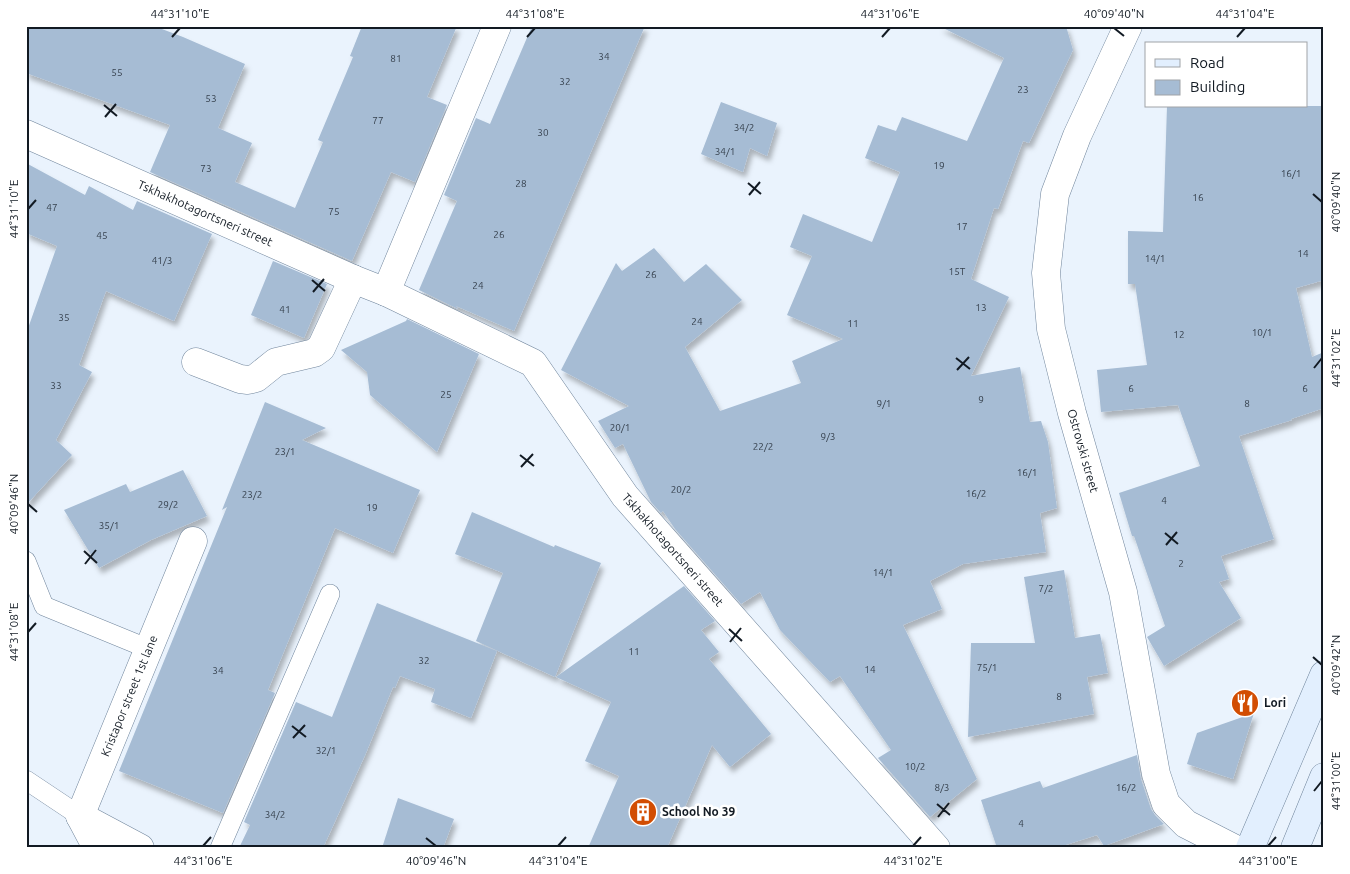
<svg xmlns="http://www.w3.org/2000/svg" width="1350" height="874" font-family="Ubuntu,sans-serif">
  <style>
    .building { fill: #a6bcd4; filter: url(#shadow) }
    .lines { fill: none; stroke-linecap: round; stroke-linejoin: round }
    .lane-casing { stroke: #70859c; stroke-width: 20 }
    .street-casing { stroke: #70859c; stroke-width: 29 }
    .secondary-casing { stroke: #70859c; stroke-width: 29 }
    .lane { stroke: #fff; stroke-width: 19 }
    .street { stroke: #fff; stroke-width: 28 }
    .secondary { stroke: #e2effe; stroke-width: 28 }
    .ticks { fill: none; stroke: #121a23; stroke-width: 2 }
    .labels { text-anchor: middle; stroke-width: 5; stroke-linejoin: round; paint-order: stroke }
    .number-label { font-size: 10px; fill: #37424f }
    .street-label { font-size: 12px; fill: #121a23; stroke: #fff }
    .poi-label { font-size: 12px; font-weight: bold; fill: #121a23; stroke: #fff; text-anchor: start }
    .neatline { fill: none; stroke: #121a23; stroke-width: 2 }
    .ticks-label { font-size: 12px; text-anchor: middle; fill: #121a23 }
  </style>
  <defs>
    <filter id="shadow"><feDropShadow dx="3" dy="5.5" stdDeviation="2.5" flood-color="#0004"/></filter>
  </defs>
  <rect width="100%" height="100%" fill="#eaf3fd"/>
  <g class="building">
    <polygon points="26,26 154,26 183,37 245,64 218,128 252,143 235,182 295,208 323,142 318,140 353,57 350,56 362,26 457,26 427,97 447,105 415,182 391,172 352,261 150,172 170,125 26,73"/>
    <polygon points="532,26 645,26 514,331 456,306 458,309 419,290 457,201 444,195 476,118 490,124"/>
    <polygon points="939,26 1066,26 1073,50 1029,143 1023,141 998,209 994,208 971,279 1009,297 971,376 1020,367 1030,422 1041,421 1048,442 1057,508 1040,513 1046,552 963,564 930,581 942,609 903,625 977,779 930,817 878,758 891,750 840,676 830,682 780,630 760,592 741,604 675,529 663,511 661,513 651,502 623,444 615,448 598,421 629,406 561,370 616,263 622,271 654,248 684,282 706,264 742,300 685,347 720,411 801,383 792,361 843,339 787,315 812,256 790,247 803,214 872,242 900,172 865,158 878,125 896,131 902,117 967,141 1004,58"/>
    <polygon points="721,102 777,123 767,156 750,148 743,172 701,154"/>
    <polygon points="1167,106 1324,106 1324,280 1296,288 1312,357 1324,352 1324,408 1291,419 1292,420 1239,436 1274,539 1221,556 1229,579 1219,582 1241,618 1164,666 1147,637 1165,626 1134,536 1132,536 1119,493 1200,466 1178,405 1101,412 1097,370 1147,365 1135,284 1128,284 1128,231 1163,232"/>
    <polygon points="26,163 85,195 89,186 133,210 137,201 212,234 174,321 106,291 79,365 92,372 56,440 72,455 26,505 26,334 57,246 26,233"/>
    <polygon points="273,261 327,284 304,338 251,315"/>
    <polygon points="407,319 479,354 437,452 370,395 367,372 341,350 406,321"/>
    <polygon points="265,402 326,428 302,440 420,490 393,553 335,528 268,690 275,693 223,813 119,771 227,507 222,510"/>
    <polygon points="183,470 207,516 151,540 99,568 64,510 126,484 130,492"/>
    <polygon points="472,512 554,547 555,545 601,563 555,677 476,641 503,573 455,554"/>
    <polygon points="1064,570 1075,638 1100,634 1108,673 1087,677 1094,714 968,737 971,643 1035,643 1024,577"/>
    <polygon points="684,586 715,621 701,630 719,652 709,659 771,734 730,767 712,745 667,848 588,848 619,776 585,761 611,702 556,677"/>
    <polygon points="377,603 497,651 471,718 431,702 435,689 400,676 395,688 393,687 366,753 323,848 239,848 250,825 244,822 296,702 332,717"/>
    <polygon points="1254,713 1233,779 1187,764 1197,733"/>
    <polygon points="1137,755 1141,779 1151,809 1155,815 1164,824 1104,846 1097,835 1056,848 997,848 981,800 1040,781 1043,788"/>
    <polygon points="398,798 454,819 443,848 382,848"/>
  </g>
  <g class="lines">
    <defs>
      <g id="lane">
        <polyline points="26,561 44,606 149,649"/>
        <polyline points="26,780 80,816"/>
        <polyline points="220,848 330,594"/>
      </g>
      <g id="street">
        <path id="s1" d="M 1128,26 L 1077,136 L 1055,194 L 1046,273 L 1051,329 L 1072,413 L 1123,592 L 1156,774 L 1166,804 L 1186,824 L 1233,848"/>
        <path id="s2" d="M 26,134 L 353,279 L 386,292 L 533,363 L 625,496 L 936,848"/>
        <polyline points="386,292 497,26"/>
        <polyline points="196,362 240,379 248,380 256,378 276,362 314,353 321,348 353,279"/>
        <polyline points="80,816 140,848"/>
        <path id="s3" d="M 97,848 L 80,816 L 193,541"/>
      </g>
      <g id="secondary">
        <polyline points="1250,848 1324,675"/>
        <polyline points="1295,848 1324,777"/>
      </g>
    </defs>
    <use href="#lane" class="lane-casing"/>
    <use href="#street" class="street-casing"/>
    <use href="#secondary" class="secondary-casing"/>
    <use href="#lane" class="lane"/>
    <use href="#street" class="street"/>
    <use href="#secondary" class="secondary"/>
  </g>
  <path class="ticks" d="M 1114,28 L 1124,36M 172,37 L 180,28M 527,37 L 535,28M 882,37 L 890,28M 1237,37 L 1245,28M 104,105 L 117,116M 105,117 L 116,104M 748,183 L 761,194M 1313,194 L 1322,202M 749,195 L 760,182M 28,209 L 36,200M 312,280 L 325,291M 313,292 L 324,279M 956,358 L 970,369M 1314,368 L 1322,358M 957,370 L 969,357M 520,455 L 534,466M 521,467 L 533,454M 28,504 L 37,512M 1165,533 L 1178,544M 1166,545 L 1177,532M 84,551 L 97,563M 85,564 L 96,550M 729,629 L 742,641M 28,632 L 36,623M 730,642 L 741,628M 1313,657 L 1322,665M 292,726 L 306,737M 293,738 L 305,725M 1314,791 L 1322,781M 937,804 L 950,815M 938,817 L 949,803M 426,838 L 436,846M 203,846 L 211,837M 558,846 L 566,837M 913,846 L 921,837M 1268,846 L 1276,837"/>
  <defs>
    <symbol id="restaurant-disc" viewBox="-11 -11 22 22"><circle r="9.5" fill="#d24d02" stroke="#fff"/><path d="M-5-6h1v4h1v-4h1v4h1v-4h1v5L-1.5 .5V6h-2V.5L-5-1ZM5-6V6H3V1.5H1.5Q1.5-4 5-6Z" fill="#fff"/></symbol>
    <symbol id="building-disc" viewBox="-11 -11 22 22"><circle r="9.5" fill="#d24d02" stroke="#fff"/><path d="M-4-6H4V6H1V3H-1V6H-4ZM-2.5-4.3h1.7v1.8h-1.7ZM.8-4.3h1.7v1.8H.8ZM-2.5-1h1.7V.8h-1.7ZM.8-1h1.7V.8H.8Z" fill="#fff"/></symbol>
  </defs>
  <g fill-rule="evenodd">
    <use href="#restaurant-disc" x="1229" y="687" width="32" height="32"/>
    <use href="#building-disc" x="627" y="796" width="32" height="32"/>
  </g>
  <g class="labels">
    <g class="number-label">
      <text x="604" y="60">34</text>
      <text x="396" y="62">81</text>
      <text x="117" y="76">55</text>
      <text x="565" y="85">32</text>
      <text x="1023" y="93">23</text>
      <text x="211" y="102">53</text>
      <text x="378" y="124">77</text>
      <text x="744" y="131">34/2</text>
      <text x="543" y="136">30</text>
      <text x="725" y="155">34/1</text>
      <text x="939" y="169">19</text>
      <text x="206" y="172">73</text>
      <text x="1291" y="177">16/1</text>
      <text x="521" y="187">28</text>
      <text x="1198" y="201">16</text>
      <text x="52" y="211">47</text>
      <text x="334" y="215">75</text>
      <text x="962" y="230">17</text>
      <text x="499" y="238">26</text>
      <text x="102" y="239">45</text>
      <text x="1303" y="257">14</text>
      <text x="1155" y="262">14/1</text>
      <text x="162" y="264">41/3</text>
      <text x="957" y="275">15Т</text>
      <text x="651" y="278">26</text>
      <text x="478" y="289">24</text>
      <text x="981" y="311">13</text>
      <text x="285" y="313">41</text>
      <text x="64" y="321">35</text>
      <text x="697" y="325">24</text>
      <text x="853" y="327">11</text>
      <text x="1262" y="336">10/1</text>
      <text x="1179" y="338">12</text>
      <text x="56" y="389">33</text>
      <text x="1131" y="392">6</text>
      <text x="1305" y="392">6</text>
      <text x="446" y="398">25</text>
      <text x="981" y="403">9</text>
      <text x="884" y="407">9/1</text>
      <text x="1247" y="407">8</text>
      <text x="620" y="431">20/1</text>
      <text x="828" y="440">9/3</text>
      <text x="763" y="450">22/2</text>
      <text x="285" y="455">23/1</text>
      <text x="1027" y="476">16/1</text>
      <text x="681" y="493">20/2</text>
      <text x="976" y="497">16/2</text>
      <text x="252" y="498">23/2</text>
      <text x="1164" y="504">4</text>
      <text x="168" y="508">29/2</text>
      <text x="372" y="511">19</text>
      <text x="109" y="529">35/1</text>
      <text x="1181" y="567">2</text>
      <text x="883" y="576">14/1</text>
      <text x="1046" y="592">7/2</text>
      <text x="634" y="655">11</text>
      <text x="424" y="664">32</text>
      <text x="987" y="671">75/1</text>
      <text x="870" y="673">14</text>
      <text x="218" y="674">34</text>
      <text x="1059" y="700">8</text>
      <text x="326" y="754">32/1</text>
      <text x="915" y="770">10/2</text>
      <text x="942" y="791">8/3</text>
      <text x="1126" y="791">16/2</text>
      <text x="275" y="818">34/2</text>
      <text x="1021" y="827">4</text>
    </g>
    <g class="street-label">
      <text dy="4" stroke="none"><textPath href="#s2" startOffset="196">Tskhakhotagortsneri street</textPath></text>
      <text dy="4" stroke="none"><textPath href="#s1" startOffset="445">Ostrovski street</textPath></text>
      <text dy="4" stroke="none"><textPath href="#s2" startOffset="790">Tskhakhotagortsneri street</textPath></text>
      <text dy="4" stroke="none"><textPath href="#s3" startOffset="166">Kristapor street 1st lane</textPath></text>
    </g>
    <g class="poi-label">
      <text x="1264" y="707">Lori</text>
      <text x="662" y="816">School No 39</text>
    </g>
  </g>
  <rect width="1350" height="874" fill="none" stroke="#ffffff" stroke-width="55"/>
  <rect x="1145" y="42" width="162" height="65" fill="#ffffff" stroke="#a0a3a7"/>
  <rect x="1155" y="59" width="25" height="8" fill="#e2effe" stroke="#a0a3a7"/>
  <text x="1190" y="68" font-size="15" fill="#121a23">Road</text>
  <rect x="1155" y="80" width="25" height="15" fill="#a6bcd4" stroke="#a0a3a7"/>
  <text x="1190" y="92" font-size="15" fill="#121a23">Building</text>
  <rect x="28" y="28" width="1294" height="818" class="neatline"/>
  <g class="ticks-label">
    <text x="180" y="18">44°31'10"E</text>
    <text x="535" y="18">44°31'08"E</text>
    <text x="890" y="18">44°31'06"E</text>
    <text x="1114" y="18">40°09'40"N</text>
    <text x="1245" y="18">44°31'04"E</text>
    <text transform="translate(1336 202) rotate(-90)" y="4">40°09'40"N</text>
    <text transform="translate(14 209) rotate(-90)" y="4">44°31'10"E</text>
    <text transform="translate(1336 358) rotate(-90)" y="4">44°31'02"E</text>
    <text transform="translate(14 504) rotate(-90)" y="4">40°09'46"N</text>
    <text transform="translate(14 632) rotate(-90)" y="4">44°31'08"E</text>
    <text transform="translate(1336 665) rotate(-90)" y="4">40°09'42"N</text>
    <text transform="translate(1336 781) rotate(-90)" y="4">44°31'00"E</text>
    <text x="203" y="865">44°31'06"E</text>
    <text x="436" y="865">40°09'46"N</text>
    <text x="558" y="865">44°31'04"E</text>
    <text x="913" y="865">44°31'02"E</text>
    <text x="1268" y="865">44°31'00"E</text>
  </g>
</svg>
